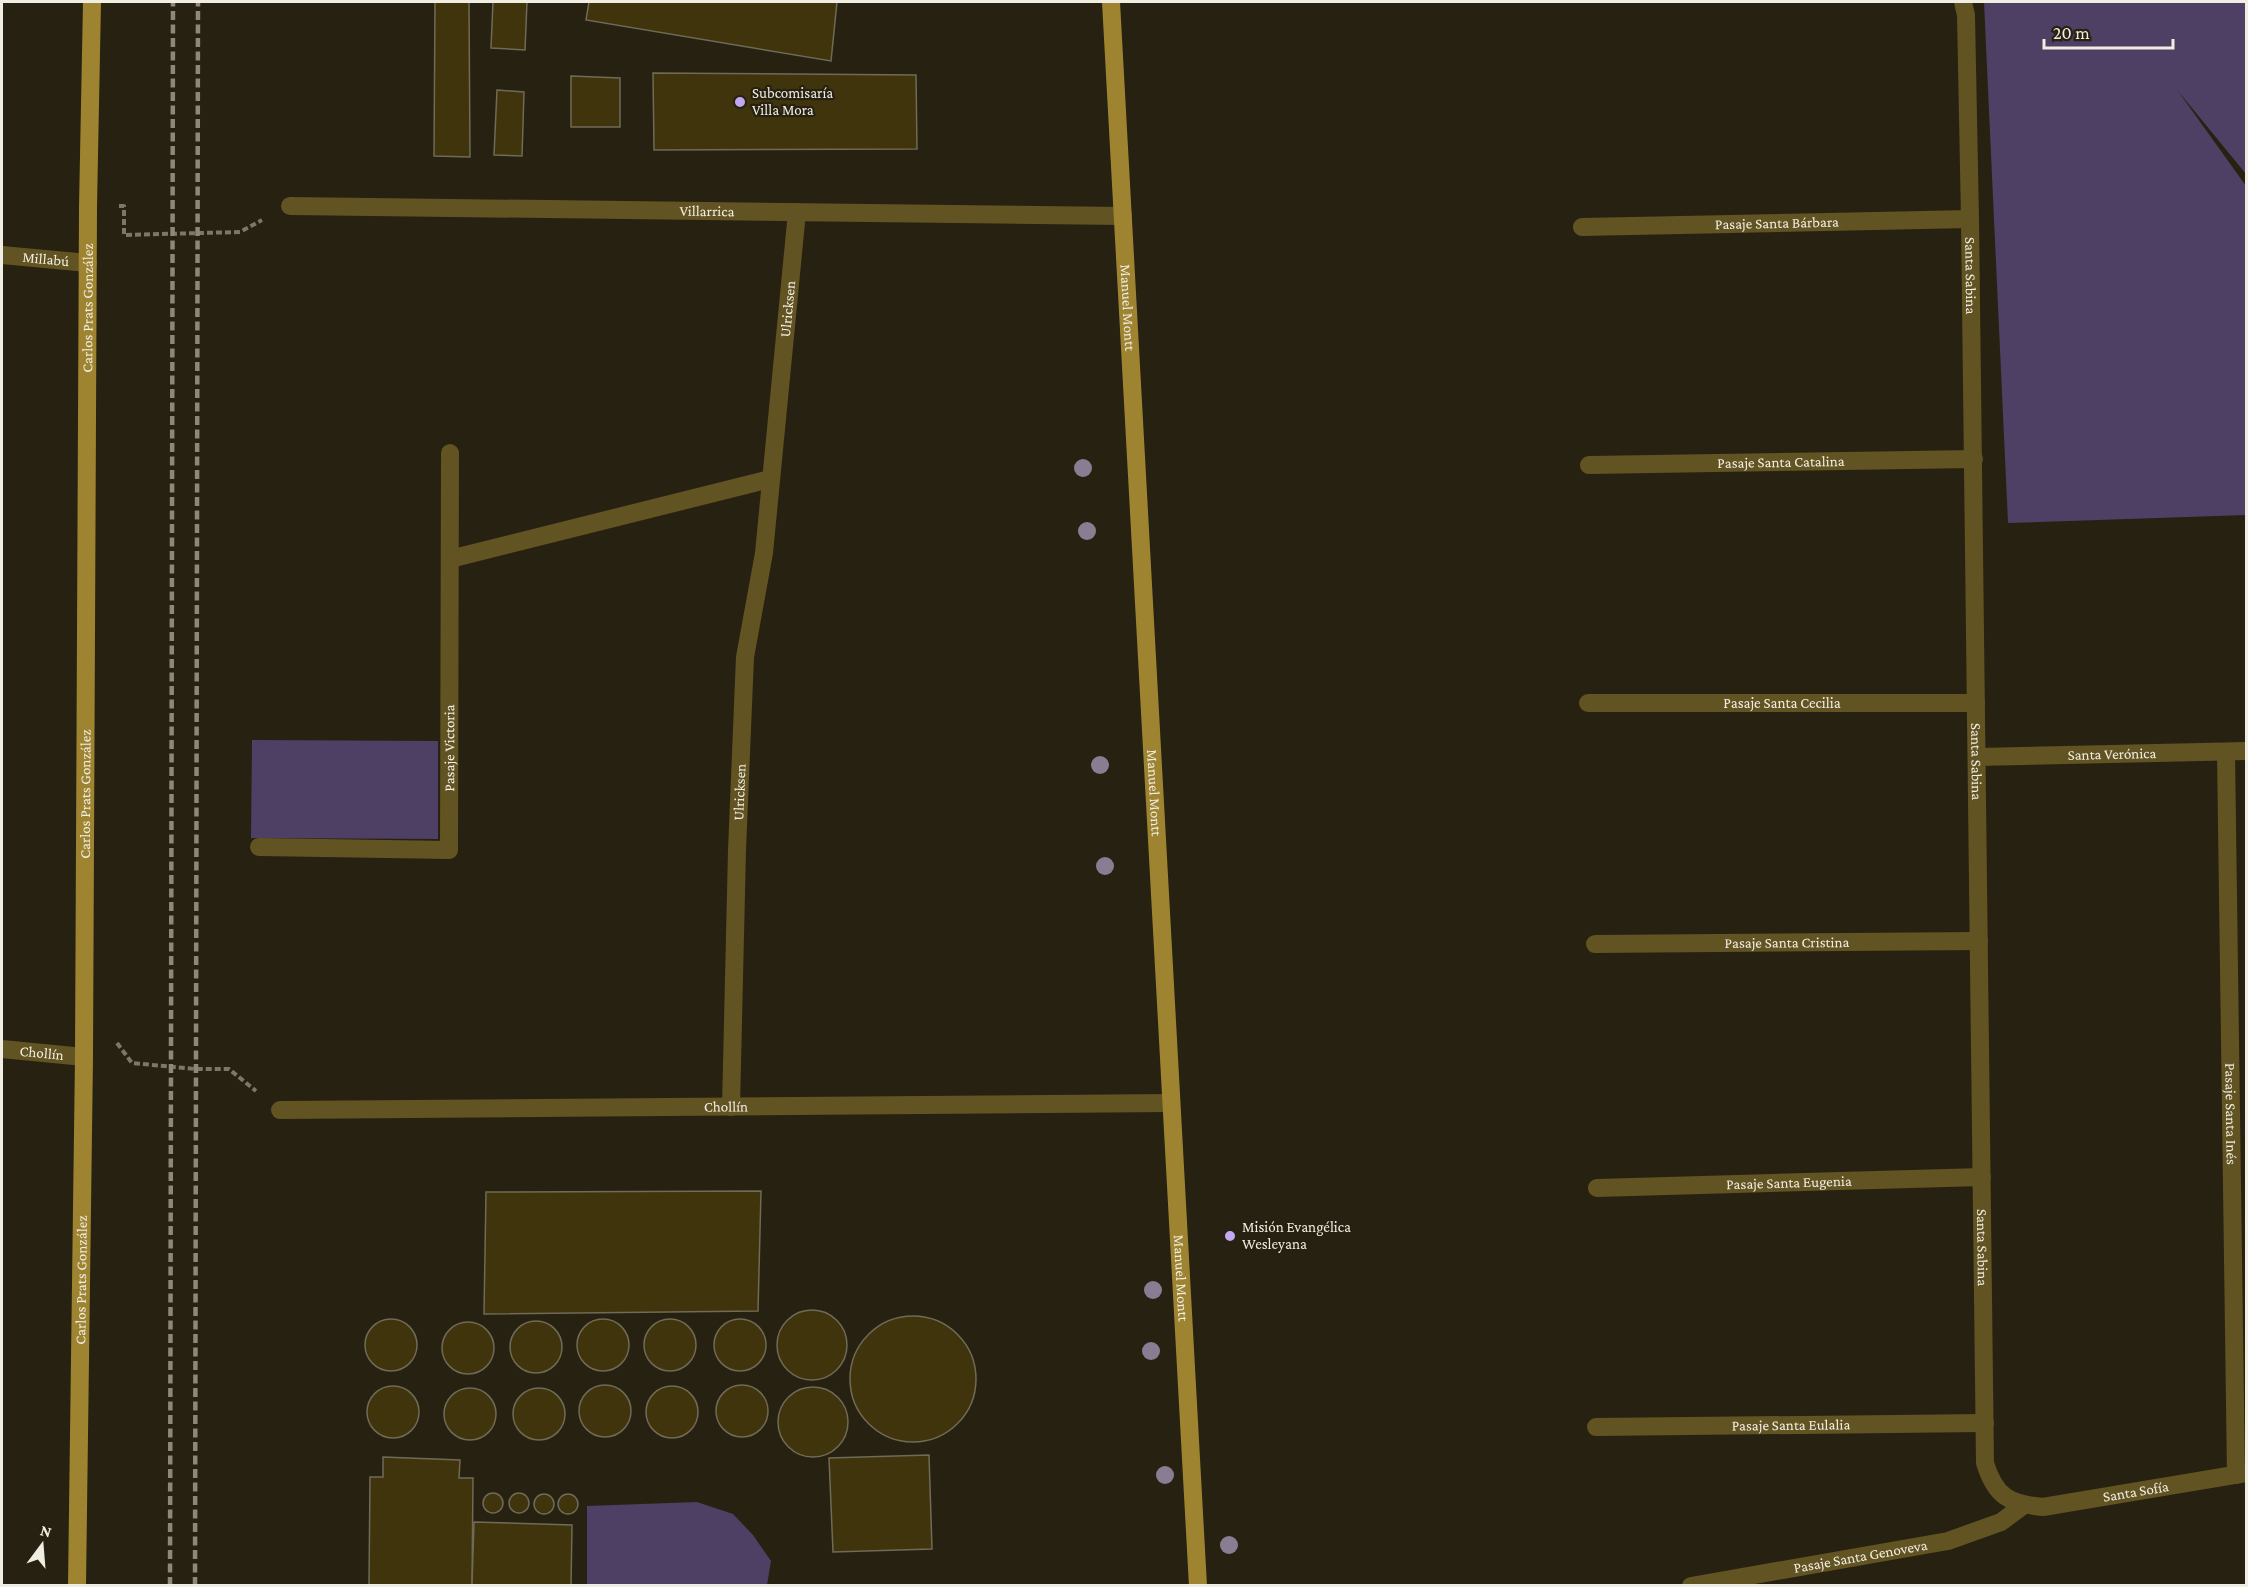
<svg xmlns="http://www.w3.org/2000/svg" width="2248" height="1587" font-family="'Crimson Pro',serif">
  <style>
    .green { fill: #4d4064 }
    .building { fill: #40340d; stroke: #706a57; stroke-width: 1.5 }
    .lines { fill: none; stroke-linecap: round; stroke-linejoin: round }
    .path { stroke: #7c7769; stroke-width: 4; stroke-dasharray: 6 3; stroke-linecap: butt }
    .street { stroke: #625322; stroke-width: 18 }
    .primary { stroke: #9e8431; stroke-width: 18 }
    .rail { stroke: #8c887a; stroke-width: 4.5; stroke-dasharray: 9 4.5; stroke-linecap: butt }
    .tree { fill: #897d93 }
    .poi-dot { fill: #c2a8f3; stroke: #272111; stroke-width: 2 }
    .labels { text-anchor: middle; stroke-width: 4.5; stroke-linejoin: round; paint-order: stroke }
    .poi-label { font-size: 15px; fill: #f0ede2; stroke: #272111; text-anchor: start }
    .street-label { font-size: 15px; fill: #f0ede2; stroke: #272111 }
  </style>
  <rect width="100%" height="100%" fill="#272111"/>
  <g class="green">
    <polygon points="1984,2 2246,2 2246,174 2178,91 2246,186 2246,515 2008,523"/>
    <polygon points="252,740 438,741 438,839 251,838"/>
    <polygon points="697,1502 733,1514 753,1535 771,1561 767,1585 587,1585 587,1506"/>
  </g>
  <g class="building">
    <polygon points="435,2 469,2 470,157 434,156"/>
    <polygon points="493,2 527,2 525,50 491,48"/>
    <polygon points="589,2 837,2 831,61 586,20"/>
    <polygon points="653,73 916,75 917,149 654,150"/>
    <polygon points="571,76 620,78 620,127 571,127"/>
    <polygon points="497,90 524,92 522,156 494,155"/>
    <polygon points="761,1191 758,1311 484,1314 486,1192"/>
    <circle cx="812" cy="1345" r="35"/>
    <circle cx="913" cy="1379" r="63"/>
    <circle cx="391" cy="1345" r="26"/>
    <circle cx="740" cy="1345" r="26"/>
    <circle cx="670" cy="1345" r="26"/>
    <circle cx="603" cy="1345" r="26"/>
    <circle cx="536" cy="1347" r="26"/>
    <circle cx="468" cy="1348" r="26"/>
    <circle cx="742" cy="1411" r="26"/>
    <circle cx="605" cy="1411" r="26"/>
    <circle cx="672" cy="1412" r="26"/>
    <circle cx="393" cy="1412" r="26"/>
    <circle cx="813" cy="1422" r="35"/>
    <circle cx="470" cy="1414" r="26"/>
    <circle cx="539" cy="1414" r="26"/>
    <polygon points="929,1455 932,1549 833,1552 829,1458"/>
    <polygon points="383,1457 460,1460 459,1478 473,1478 472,1586 369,1586 370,1477 383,1477"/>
    <circle cx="493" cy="1503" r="10"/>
    <circle cx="519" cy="1503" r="10"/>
    <circle cx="568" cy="1504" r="10"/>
    <circle cx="544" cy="1504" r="10"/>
    <polygon points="474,1522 572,1525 571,1586 472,1586"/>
  </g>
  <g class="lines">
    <g class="path">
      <polyline points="119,206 124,206 124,235 240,232 262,220"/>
      <polyline points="117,1043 132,1063 195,1069 229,1069 256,1091"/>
    </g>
    <g class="street">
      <path id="s1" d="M 1963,2 L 1966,15 L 1970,219 L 1985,1463 C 1995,1496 2009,1504 2043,1507 L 2246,1473"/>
      <path id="s2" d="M 290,206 L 1123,216"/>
      <path id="s3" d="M 1582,227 L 1970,219"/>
      <path id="s4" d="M 2,255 L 88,263"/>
      <path id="s5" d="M 1589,465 L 1974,459"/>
      <polyline points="450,559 770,479"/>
      <path id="s6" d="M 1588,703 L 1976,703"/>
      <path id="s7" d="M 2226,752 L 2236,1475"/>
      <path id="s8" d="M 1977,757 L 2246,751"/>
      <path id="s9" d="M 259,847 L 449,850 L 450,453"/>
      <path id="s10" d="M 1595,944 L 1979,941"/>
      <path id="s11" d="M 2,1049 L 84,1057"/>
      <path id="s12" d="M 731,1107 L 737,850 L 745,657 L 764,553 L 797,212"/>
      <path id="s13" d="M 280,1110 L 1171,1103"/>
      <path id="s14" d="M 1597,1188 L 1982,1177"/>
      <path id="s15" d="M 1596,1427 L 1985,1423"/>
      <path id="s16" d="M 1691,1586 L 1948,1541 L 2001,1522 L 2024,1505"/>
    </g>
    <g class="primary">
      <path id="s17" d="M 1111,2 L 1198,1586"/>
      <path id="s18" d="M 77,1586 L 84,1057 L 88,207 L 92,2"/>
    </g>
    <g class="rail">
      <polyline points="170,1586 173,2"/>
      <polyline points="195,1586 198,2"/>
    </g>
  </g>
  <g class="tree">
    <circle cx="1083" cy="468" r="9"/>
    <circle cx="1087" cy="531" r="9"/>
    <circle cx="1100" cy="765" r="9"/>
    <circle cx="1105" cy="866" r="9"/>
    <circle cx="1153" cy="1290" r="9"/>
    <circle cx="1151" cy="1351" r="9"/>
    <circle cx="1165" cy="1475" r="9"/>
    <circle cx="1229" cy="1545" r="9"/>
  </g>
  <g class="poi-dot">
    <circle cx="740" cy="102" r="6"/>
    <circle cx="1230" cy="1236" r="6"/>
  </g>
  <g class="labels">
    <g class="poi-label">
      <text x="752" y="98">Subcomisaría<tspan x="752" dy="17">Villa Mora</tspan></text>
      <text x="1242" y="1232">Misión Evangélica<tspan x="1242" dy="17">Wesleyana</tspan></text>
    </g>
    <g class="street-label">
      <text dy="5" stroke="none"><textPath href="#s2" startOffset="417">Villarrica</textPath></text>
      <text dy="5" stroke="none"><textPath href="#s3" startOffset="195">Pasaje Santa Bárbara</textPath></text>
      <text dy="5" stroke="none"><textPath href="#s4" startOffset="44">Millabú</textPath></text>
      <text dy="5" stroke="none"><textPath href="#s1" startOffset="274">Santa Sabina</textPath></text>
      <text dy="5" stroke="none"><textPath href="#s18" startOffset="1278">Carlos Prats González</textPath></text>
      <text dy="5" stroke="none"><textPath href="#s17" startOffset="306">Manuel Montt</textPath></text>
      <text dy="5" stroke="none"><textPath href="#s12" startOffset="801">Ulricksen</textPath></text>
      <text dy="5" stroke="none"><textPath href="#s5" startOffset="192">Pasaje Santa Catalina</textPath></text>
      <text dy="5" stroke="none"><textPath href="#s6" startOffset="194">Pasaje Santa Cecilia</textPath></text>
      <text dy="5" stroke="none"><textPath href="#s9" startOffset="292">Pasaje Victoria</textPath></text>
      <text dy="5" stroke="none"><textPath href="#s8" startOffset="135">Santa Verónica</textPath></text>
      <text dy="5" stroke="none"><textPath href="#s1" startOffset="760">Santa Sabina</textPath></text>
      <text dy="5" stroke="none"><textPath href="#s12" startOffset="315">Ulricksen</textPath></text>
      <text dy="5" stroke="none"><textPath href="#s18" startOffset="792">Carlos Prats González</textPath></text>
      <text dy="5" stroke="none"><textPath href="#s17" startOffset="792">Manuel Montt</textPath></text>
      <text dy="5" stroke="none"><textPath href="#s10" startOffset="192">Pasaje Santa Cristina</textPath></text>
      <text dy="5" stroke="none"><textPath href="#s11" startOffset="40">Chollín</textPath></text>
      <text dy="5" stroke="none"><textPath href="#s13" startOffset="446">Chollín</textPath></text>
      <text dy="5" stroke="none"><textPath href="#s7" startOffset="362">Pasaje Santa Inés</textPath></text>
      <text dy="5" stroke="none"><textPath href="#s14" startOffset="192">Pasaje Santa Eugenia</textPath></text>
      <text dy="5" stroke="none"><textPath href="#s1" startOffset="1246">Santa Sabina</textPath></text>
      <text dy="5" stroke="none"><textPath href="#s18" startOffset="306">Carlos Prats González</textPath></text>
      <text dy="5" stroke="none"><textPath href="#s17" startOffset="1278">Manuel Montt</textPath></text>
      <text dy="5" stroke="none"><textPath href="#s15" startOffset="195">Pasaje Santa Eulalia</textPath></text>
      <text dy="5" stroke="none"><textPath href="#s1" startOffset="1635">Santa Sofía</textPath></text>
      <text dy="5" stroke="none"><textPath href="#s16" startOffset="172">Pasaje Santa Genoveva</textPath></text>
    </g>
  </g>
  <rect width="2248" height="1587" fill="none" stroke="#f0ede2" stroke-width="6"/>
  <g transform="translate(42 1545) rotate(16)" stroke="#272111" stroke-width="4.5" paint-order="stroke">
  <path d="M0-4.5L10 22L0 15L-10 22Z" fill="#f0ede2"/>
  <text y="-9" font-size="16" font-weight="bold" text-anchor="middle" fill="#f0ede2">N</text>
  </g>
  <path d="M2044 39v9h129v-9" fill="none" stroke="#f0ede2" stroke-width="3"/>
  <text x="2053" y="39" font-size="18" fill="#f0ede2" stroke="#272111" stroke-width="4.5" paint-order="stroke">20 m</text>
</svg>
